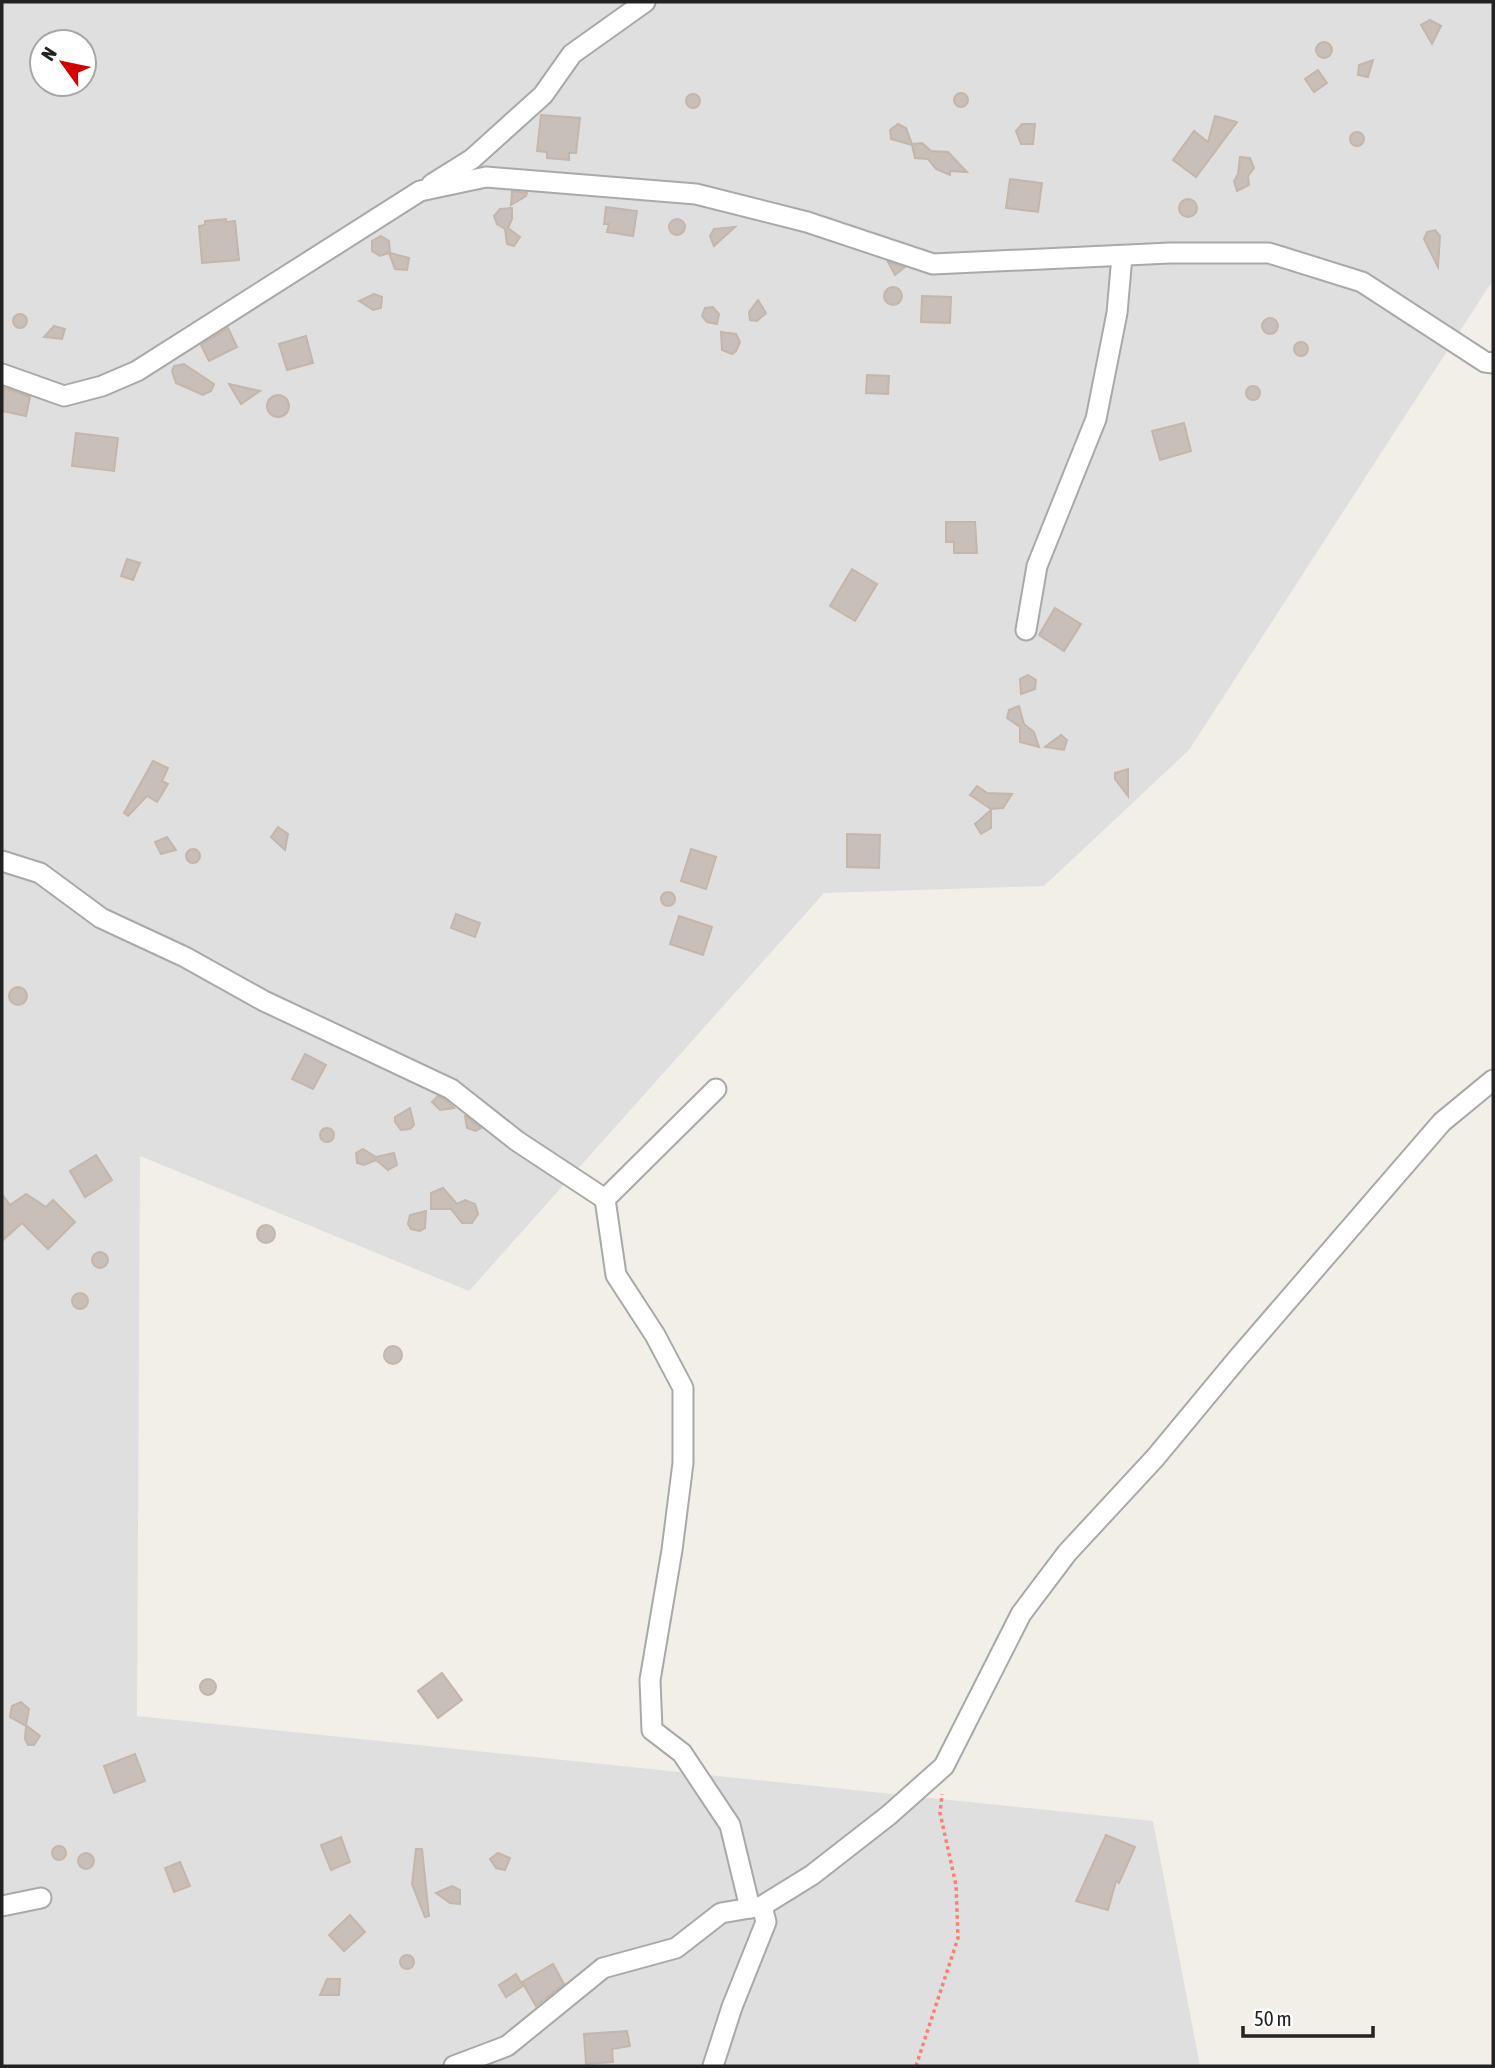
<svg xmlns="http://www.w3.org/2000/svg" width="1495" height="2068" font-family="'Asap Condensed',sans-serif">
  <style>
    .residential { fill: #e0dfdf; fill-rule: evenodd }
    .building { fill: #c7bfb8; stroke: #c4b6ab; stroke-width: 2 }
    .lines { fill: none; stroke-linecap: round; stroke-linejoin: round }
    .minor-casing { stroke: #a9a9a9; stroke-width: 23 }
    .path { stroke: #fa8072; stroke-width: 3.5; stroke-dasharray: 3.5 3.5; stroke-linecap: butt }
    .minor { stroke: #fff; stroke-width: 19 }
  </style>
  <rect width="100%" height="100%" fill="#f2efe9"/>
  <path class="residential" d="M 2,2 L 1493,2 L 1493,280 L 1189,750 L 1044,886 L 824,893 L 469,1291 L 140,1156 L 137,1716 L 1153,1821 L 1200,2066 L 2,2066 ZM 42,42 L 84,42 L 84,84 L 42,84 Z"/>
  <g class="building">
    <polygon points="1430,20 1441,26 1432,44 1421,25"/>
    <circle cx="1324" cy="50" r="8"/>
    <polygon points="1373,60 1368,77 1358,75 1359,65"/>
    <polygon points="1318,70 1327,83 1314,92 1305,79"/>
    <circle cx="961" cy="100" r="7"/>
    <circle cx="693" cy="101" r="7"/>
    <polygon points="541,115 580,118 576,153 569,153 569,160 547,158 547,152 537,151"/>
    <polygon points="1215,116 1237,122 1196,177 1173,160 1194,131 1208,142"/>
    <polygon points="898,124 906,128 912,144 922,143 931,151 948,152 967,172 950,171 950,175 936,169 928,159 915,158 912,145 891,139 890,130"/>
    <polygon points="1022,124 1035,124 1033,144 1021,144 1016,131"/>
    <circle cx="1357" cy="139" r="7"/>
    <polygon points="1240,157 1250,158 1254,168 1248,176 1249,185 1237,191 1234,181 1238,174"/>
    <polygon points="1010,179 1042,183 1038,212 1006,208"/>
    <polygon points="512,191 527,193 526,196 511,205"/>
    <circle cx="1188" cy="208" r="9"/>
    <polygon points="606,207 637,211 633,236 607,232 609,224 604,224"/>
    <polygon points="512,208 512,219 508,228 520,237 514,246 507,244 505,229 497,224 494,216 500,209"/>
    <circle cx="677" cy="227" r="8"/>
    <polygon points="226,219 226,222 235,221 239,260 202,263 199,226 205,225 205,221"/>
    <polygon points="735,227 714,246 710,236 714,229"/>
    <polygon points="1435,230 1440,236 1438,267 1424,239 1427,232"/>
    <polygon points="381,236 389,241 390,253 409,258 407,270 395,269 389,253 380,256 372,251 372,241"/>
    <polygon points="888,262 905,267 895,275"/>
    <circle cx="893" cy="296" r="9"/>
    <polygon points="374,294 382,297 381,308 373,310 359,301"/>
    <polygon points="922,296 951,297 950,323 921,322"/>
    <polygon points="758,300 766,313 757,321 750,320 749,312"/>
    <polygon points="713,307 719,314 717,324 707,322 702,316 705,308"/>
    <circle cx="20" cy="321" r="7"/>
    <circle cx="1270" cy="326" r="8"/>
    <polygon points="54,326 65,329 62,339 44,337"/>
    <polygon points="228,328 237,347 209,361 201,345"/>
    <polygon points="721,332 736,334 740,342 736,351 732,354 722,350"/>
    <polygon points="306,336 313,363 287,370 279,344"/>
    <circle cx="1301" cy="349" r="7"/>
    <polygon points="184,364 214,384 211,391 203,395 176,383 172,371 174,366"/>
    <polygon points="867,375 889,376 888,394 866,393"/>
    <polygon points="229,384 260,391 241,404"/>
    <circle cx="1253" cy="393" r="7"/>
    <polygon points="4,388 30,397 26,416 2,411"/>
    <circle cx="278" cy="406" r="11"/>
    <polygon points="1184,423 1191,451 1160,460 1152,431"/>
    <polygon points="76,433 118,438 114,471 72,466"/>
    <polygon points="946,522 975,522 977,553 954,553 954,542 946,542"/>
    <polygon points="127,559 140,563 133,580 121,576"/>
    <polygon points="852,569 877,584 855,621 830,606"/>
    <polygon points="1055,608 1081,624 1064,651 1039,635"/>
    <polygon points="1028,675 1036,680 1035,689 1021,694 1020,679"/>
    <polygon points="1019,706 1024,724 1034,732 1039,747 1020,742 1020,727 1007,718 1009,710"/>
    <polygon points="1061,735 1067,740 1064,750 1045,747"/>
    <polygon points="153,761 168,768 162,781 168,784 157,802 147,796 128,816 124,813"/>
    <polygon points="1128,769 1128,796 1115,779 1115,773"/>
    <polygon points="977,786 987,793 1012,794 1003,808 991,809 970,795"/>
    <polygon points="991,810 991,828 981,834 975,824"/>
    <polygon points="278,827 288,834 285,850 271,837"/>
    <polygon points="847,834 880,835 879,868 847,867"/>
    <polygon points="167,837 176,850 161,854 155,842"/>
    <circle cx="193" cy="856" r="7"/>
    <polygon points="691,849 716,857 706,889 681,881"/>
    <circle cx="668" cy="899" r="7"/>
    <polygon points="456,914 480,923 475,937 451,928"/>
    <polygon points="679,916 712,927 703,955 670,944"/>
    <circle cx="18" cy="996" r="9"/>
    <polygon points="305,1054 326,1065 313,1089 292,1079"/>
    <polygon points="438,1096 445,1099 454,1108 440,1110 432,1102"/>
    <polygon points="410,1108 414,1125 410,1129 401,1130 395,1122 395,1117"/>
    <polygon points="465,1116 466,1116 481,1128 476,1131 467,1128"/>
    <circle cx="327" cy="1135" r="7"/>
    <polygon points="363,1149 376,1157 394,1153 397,1165 388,1170 376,1160 364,1165 357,1163 356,1153"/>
    <polygon points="96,1155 112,1180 85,1197 70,1171"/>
    <polygon points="443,1188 457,1204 465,1200 475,1204 478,1214 472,1223 462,1223 451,1209 431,1209 431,1193"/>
    <polygon points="2,1194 10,1205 26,1194 46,1207 53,1200 75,1222 48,1249 22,1223 2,1241"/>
    <polygon points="426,1211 425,1228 420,1231 411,1229 408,1224 410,1215"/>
    <circle cx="266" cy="1234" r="9"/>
    <circle cx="100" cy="1260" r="8"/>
    <circle cx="80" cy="1301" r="8"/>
    <circle cx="393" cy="1355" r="9"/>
    <polygon points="442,1673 462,1700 438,1718 418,1691"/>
    <circle cx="208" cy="1687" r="8"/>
    <polygon points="21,1702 29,1709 26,1725 40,1736 34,1745 28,1745 25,1739 26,1726 10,1717 12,1706"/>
    <polygon points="135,1754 145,1781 114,1793 104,1766"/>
    <polygon points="1106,1835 1135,1847 1119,1883 1116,1881 1108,1910 1076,1901"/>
    <polygon points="341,1837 350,1862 331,1870 321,1845"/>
    <circle cx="59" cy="1853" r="7"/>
    <polygon points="416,1849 422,1849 429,1916 425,1917 412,1884"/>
    <polygon points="498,1853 510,1858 505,1870 496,1868 490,1859"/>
    <circle cx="86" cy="1861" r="8"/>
    <polygon points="180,1862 190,1886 174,1892 165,1868"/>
    <polygon points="452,1886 460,1890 460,1904 450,1903 436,1893"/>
    <polygon points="350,1915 365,1932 344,1951 329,1935"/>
    <circle cx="407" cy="1962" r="7"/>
    <polygon points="553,1964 564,1984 536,2006 522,1982"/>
    <polygon points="516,1974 523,1986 506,1997 499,1985"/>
    <polygon points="327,1979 340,1979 339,1995 320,1995"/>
    <polygon points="627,2031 630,2046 612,2049 613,2062 586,2064 584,2034"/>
  </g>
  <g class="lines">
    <defs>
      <g id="minor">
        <polyline points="432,184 472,159 543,95 572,54 645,2"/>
        <polyline points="2,374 64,396 102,386 137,371 420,191 486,177 696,194 807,222 933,264 1170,253 1269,253 1362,282 1485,362 1493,363"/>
        <polyline points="1026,630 1037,566 1096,419 1117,313 1122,256"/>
        <polyline points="2,861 40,873 101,918 185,957 264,1001 451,1089 517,1141 605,1199"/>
        <polyline points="716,1089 605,1199 616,1275 655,1335 683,1388 683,1463 672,1550 650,1680 652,1730 682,1753 730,1825 750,1908"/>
        <polyline points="2,1906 41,1898"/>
        <polyline points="454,2066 507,2046 603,1968 676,1948 721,1913 762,1906 812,1875 889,1815 944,1766 1021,1614 1067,1553 1155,1458 1238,1358 1442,1122 1493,1080"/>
        <polyline points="713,2066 732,2007 766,1922 762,1906"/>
      </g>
    </defs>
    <use href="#minor" class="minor-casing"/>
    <polyline class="path" points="916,2066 958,1938 956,1885 940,1813 942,1794"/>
    <use href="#minor" class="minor"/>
  </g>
  <rect width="1495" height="2068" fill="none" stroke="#222222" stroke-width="7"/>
  <g transform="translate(63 63) rotate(303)"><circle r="33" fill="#ffffff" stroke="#a7a7a7" stroke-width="2"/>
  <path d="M0-5L12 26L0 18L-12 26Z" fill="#d40000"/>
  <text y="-10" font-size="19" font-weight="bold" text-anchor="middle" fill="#222222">N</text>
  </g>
  <path d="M1243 2026v10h130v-10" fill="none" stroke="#222222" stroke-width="3.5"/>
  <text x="1254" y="2026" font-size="21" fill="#222222" stroke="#ffffff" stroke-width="5" paint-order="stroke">50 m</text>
</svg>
